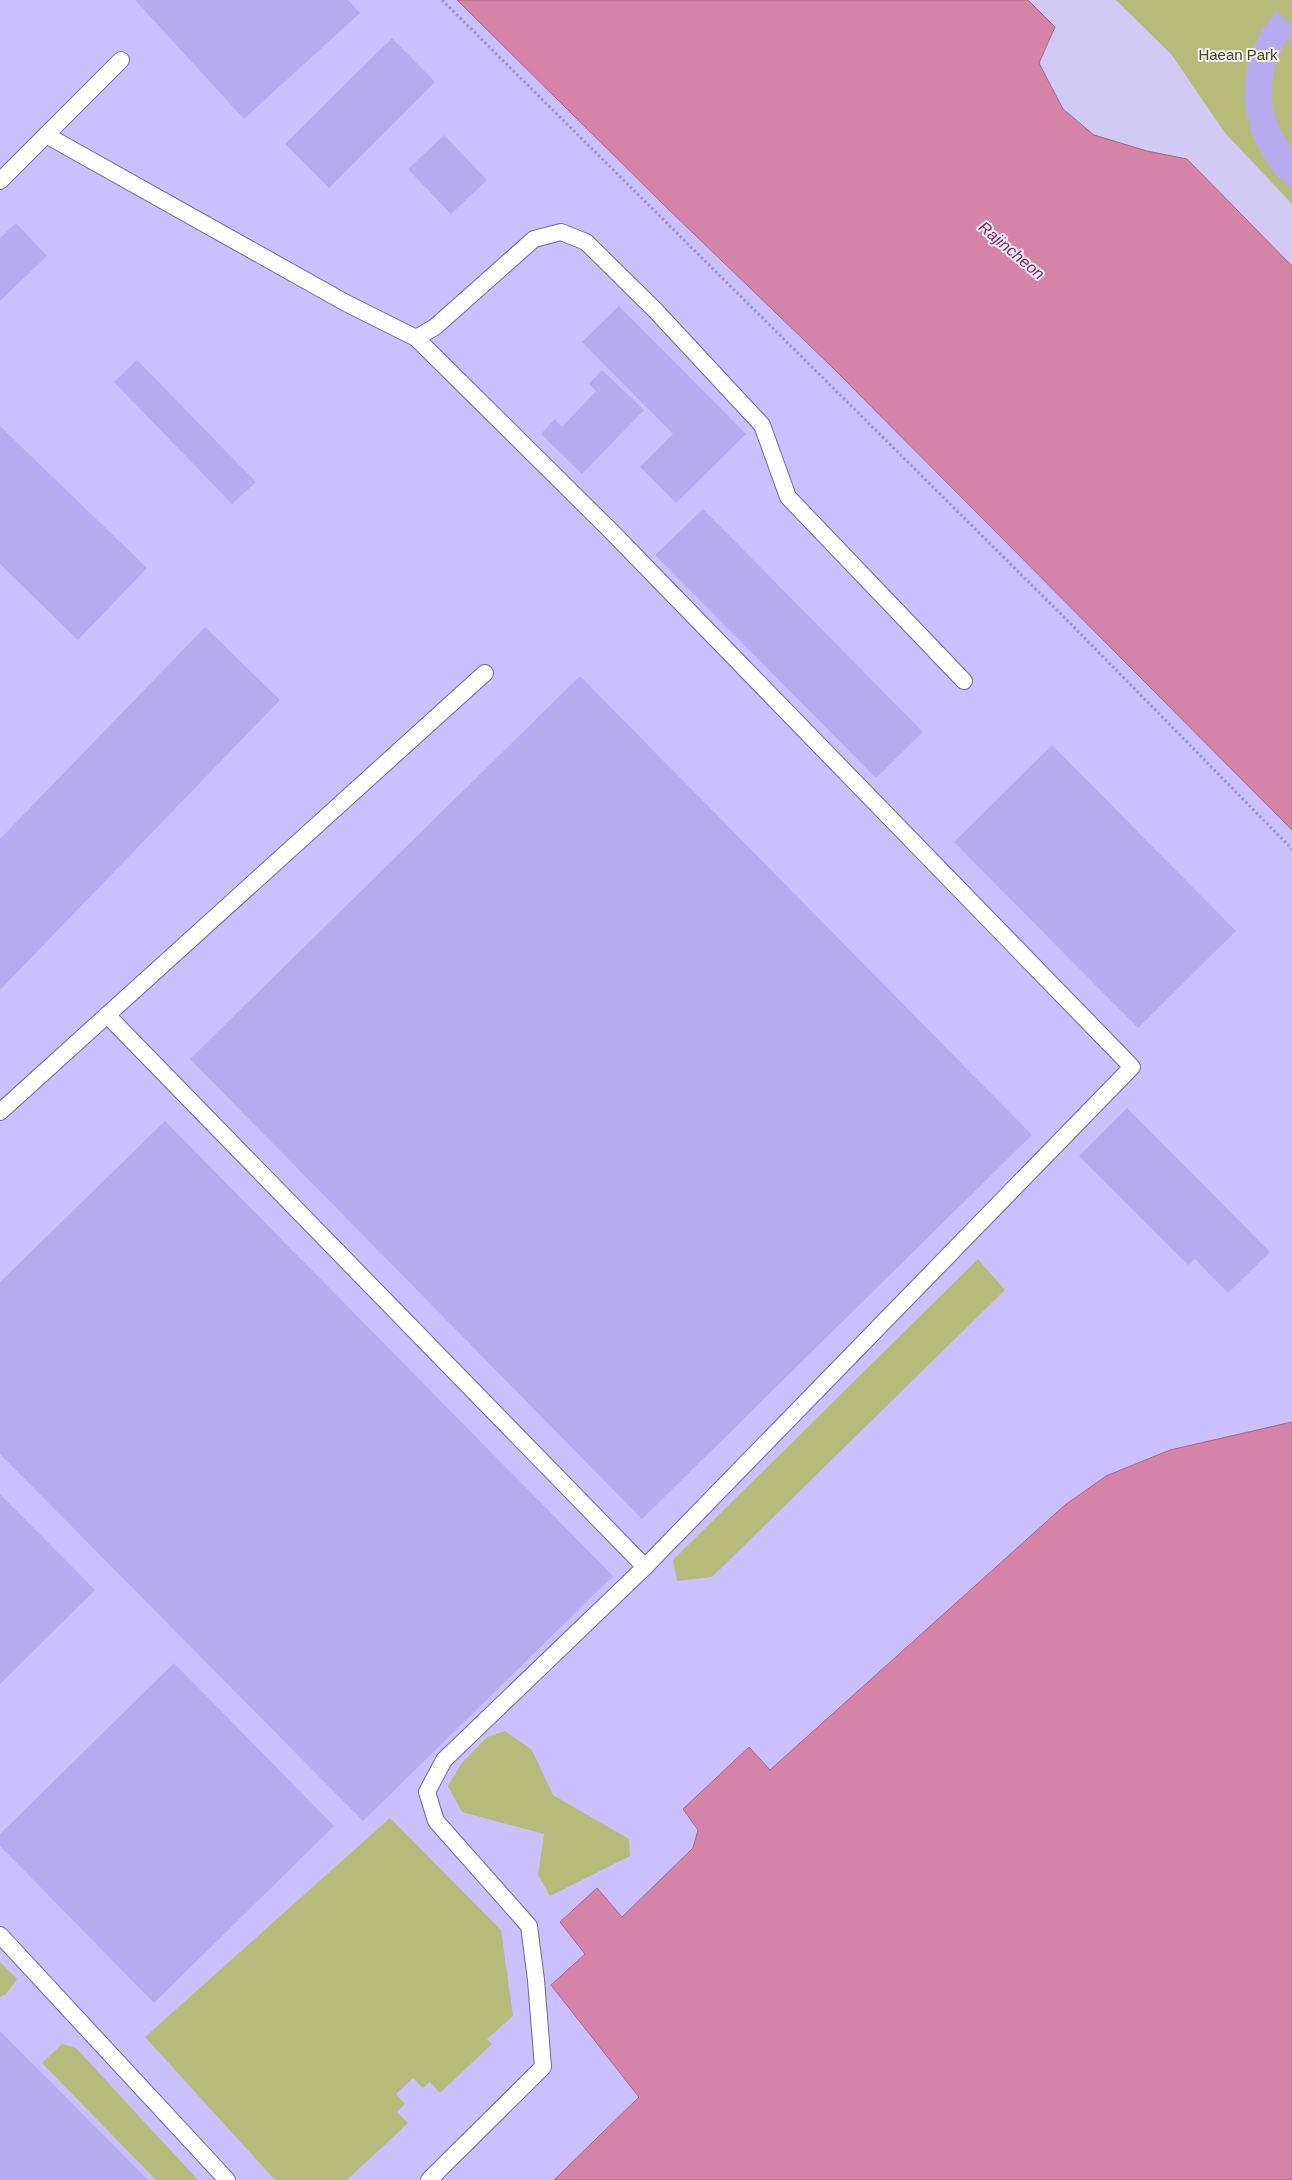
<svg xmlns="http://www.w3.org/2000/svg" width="1292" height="2180" font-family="Helvetica,sans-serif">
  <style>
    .built { fill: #cac0fe }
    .green { fill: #b6bb7a }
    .water { fill: #d683a8; stroke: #a36789 }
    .building { fill: #b7abf0 }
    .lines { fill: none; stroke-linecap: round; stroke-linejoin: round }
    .lane-casing { stroke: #7164a4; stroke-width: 18 }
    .path { stroke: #9c96bc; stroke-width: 3; stroke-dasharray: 2.5 2.5; stroke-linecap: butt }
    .lane { stroke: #fff; stroke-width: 16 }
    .labels { text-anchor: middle; stroke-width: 4; stroke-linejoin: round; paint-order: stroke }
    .park-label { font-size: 15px; fill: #4a4c08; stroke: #f1effe }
    .water-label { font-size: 16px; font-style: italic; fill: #832156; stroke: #f1effe }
  </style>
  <rect width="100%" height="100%" fill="#d1caf5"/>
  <polygon class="built" points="0,0 461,0 665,206 832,367 1292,826 1292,1422 1171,1450 1106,1476 1065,1505 770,1770 748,1747 683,1809 698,1830 693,1848 622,1917 561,1922 585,1954 552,1985 639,2097 554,2180 0,2180"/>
  <g class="green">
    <polygon points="1116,0 1292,0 1292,204 1225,133 1171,54"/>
    <polygon points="978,1259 1005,1290 712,1577 677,1581 673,1560"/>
    <polygon points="505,1731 532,1750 553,1795 629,1839 630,1856 550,1896 538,1875 544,1834 462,1812 448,1786 461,1764 487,1737"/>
    <polygon points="390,1818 501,1930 513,2016 487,2039 492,2044 440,2093 430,2082 423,2088 413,2078 396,2094 405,2104 397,2112 408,2123 347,2180 275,2180 145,2037"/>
    <polygon points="0,1962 17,1979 6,1994 0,1997"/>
    <polygon points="62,2044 76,2048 198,2180 156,2180 42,2063"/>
  </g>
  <g class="water">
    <polygon points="457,0 1028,0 1055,27 1039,63 1063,109 1094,135 1147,151 1187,159 1292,266 1292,830 832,367 665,206"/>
    <polygon points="1292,1422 1292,2180 554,2180 639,2097 551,1985 585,1954 560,1922 597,1888 622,1917 693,1848 698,1830 683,1809 749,1747 770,1770 1065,1505 1106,1476 1170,1450"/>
  </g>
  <g class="building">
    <polygon points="135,0 348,0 360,13 244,119"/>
    <polygon points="1276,11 1292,25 1292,34 1284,45 1276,63 1272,83 1272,103 1277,123 1292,151 1292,189 1277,176 1262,155 1251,132 1245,106 1245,80 1250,55 1261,32"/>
    <polygon points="392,38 435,82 329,188 285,144"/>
    <polygon points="444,135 487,180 451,214 408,169"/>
    <polygon points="16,223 47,256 0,301 0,238"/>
    <polygon points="619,306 746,434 676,503 640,467 673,434 582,342"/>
    <polygon points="137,360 256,482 232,504 114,382"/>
    <polygon points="602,370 644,410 582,474 541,434 555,419 562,427 596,391 589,384"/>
    <polygon points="0,426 147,568 78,640 0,564"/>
    <polygon points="703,509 923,732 876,778 655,555"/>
    <polygon points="205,627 280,700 0,990 0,839"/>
    <polygon points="580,676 1032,1135 642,1519 190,1059"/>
    <polygon points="1052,745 1236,931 1138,1028 954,842"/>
    <polygon points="1127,1108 1270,1252 1228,1293 1195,1259 1188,1265 1079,1156"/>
    <polygon points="165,1121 613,1576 363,1821 0,1454 0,1282"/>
    <polygon points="0,1494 95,1590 0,1684"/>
    <polygon points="174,1663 334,1826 154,2003 0,1846 0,1834"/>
    <polygon points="0,2031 148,2180 0,2180"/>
  </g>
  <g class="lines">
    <defs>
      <g id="lane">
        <polyline points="46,135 346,303 416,338 435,327 534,239 561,232 586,242 655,310 762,425 788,497 964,681"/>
        <polyline points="0,181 121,60"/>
        <polyline points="416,338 612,532 1132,1067 645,1567 444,1760 427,1792 436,1821 529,1926 536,1980 543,2067 429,2180"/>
        <polyline points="107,1015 645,1567"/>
        <polyline points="0,1112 485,673"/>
        <polyline points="0,1935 227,2180"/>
      </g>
    </defs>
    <use href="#lane" class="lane-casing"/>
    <polyline class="path" points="442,0 1067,620 1292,849"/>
    <use href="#lane" class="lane"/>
  </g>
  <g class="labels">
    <g class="park-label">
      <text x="1238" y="60">Haean Park</text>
    </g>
    <g class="water-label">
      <text transform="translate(1012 250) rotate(40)" y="6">Rajincheon</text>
    </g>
  </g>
</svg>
